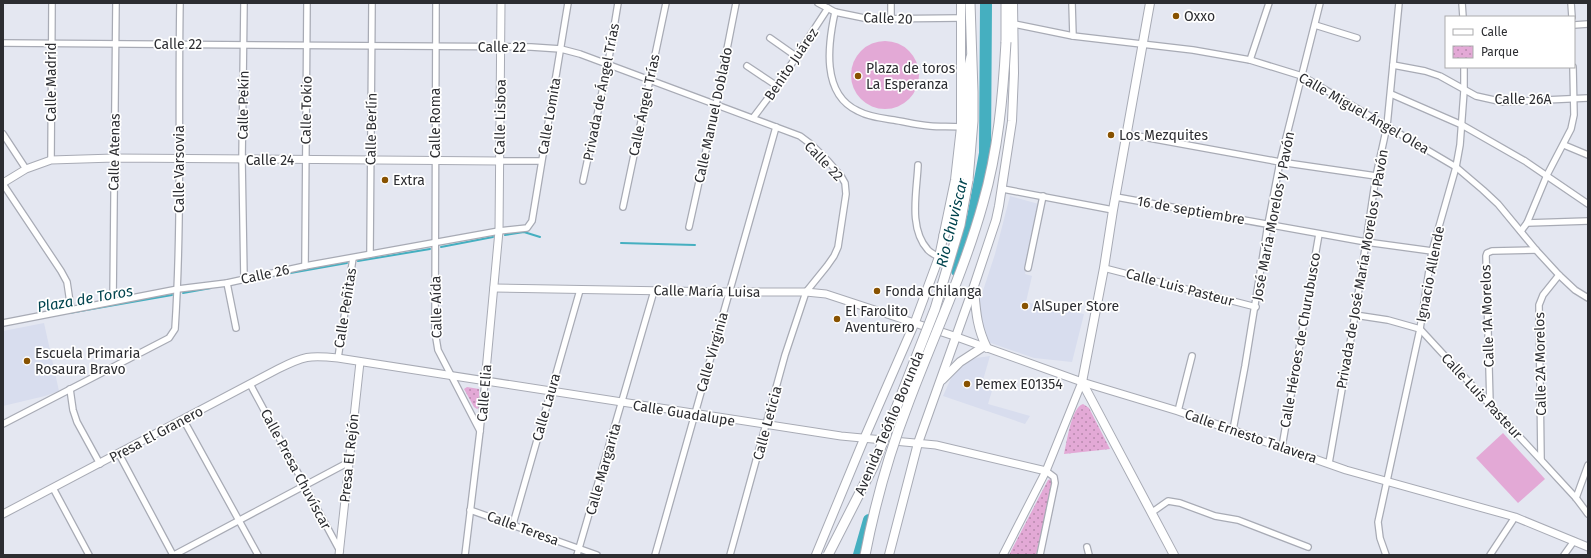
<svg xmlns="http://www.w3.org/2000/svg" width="1591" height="558" font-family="'Fira Sans',sans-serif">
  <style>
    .built { fill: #d8ddee }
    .grass { fill: #e3a9d6 }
    .park { fill: url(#park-dots) }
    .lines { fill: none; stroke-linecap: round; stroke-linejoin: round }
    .stream { stroke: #45afc0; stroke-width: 2 }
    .river { stroke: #45afc0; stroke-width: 12 }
    .minor-casing { stroke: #a8abb5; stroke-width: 8 }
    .tertiary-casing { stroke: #a8abb5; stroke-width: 9 }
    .secondary-casing { stroke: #a8abb5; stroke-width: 10 }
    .primary-casing { stroke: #a8abb5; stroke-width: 11 }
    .minor { stroke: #fff; stroke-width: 5.5 }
    .tertiary { stroke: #fff; stroke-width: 7 }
    .secondary { stroke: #fff; stroke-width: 8 }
    .primary { stroke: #fff; stroke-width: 9 }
    .primary-bridge-casing { stroke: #a8abb5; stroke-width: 11; stroke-linecap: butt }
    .primary-bridge { stroke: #fff; stroke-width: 9 }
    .poi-dot { fill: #885200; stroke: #fff; stroke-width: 1.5 }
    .labels { text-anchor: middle; stroke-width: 3.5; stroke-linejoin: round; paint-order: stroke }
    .poi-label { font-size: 14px; fill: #2c2d31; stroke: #fff; text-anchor: start }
    .street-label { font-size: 14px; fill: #2c2d31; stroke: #fff }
    .water-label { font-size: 15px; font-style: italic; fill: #01444e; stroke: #fff }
  </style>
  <defs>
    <pattern id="park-dots" width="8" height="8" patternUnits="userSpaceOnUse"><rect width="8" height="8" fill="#e3a9d6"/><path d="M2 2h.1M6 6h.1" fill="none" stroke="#b88aae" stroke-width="1.8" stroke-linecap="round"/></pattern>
  </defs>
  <rect width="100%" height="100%" fill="#e4e7f1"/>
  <g class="built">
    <polygon points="1010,196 1039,204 1025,274 1032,276 1026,302 1084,314 1072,362 1034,358 988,342 978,316 979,303 995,254"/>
    <polygon points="44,323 59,391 45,396 3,406 3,331"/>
    <polygon points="990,356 983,380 994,384 988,404 1030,416 1025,424 943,396 952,376 964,364 976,358"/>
  </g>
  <g class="grass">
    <circle cx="885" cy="75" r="34"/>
    <polygon points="1503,433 1545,479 1518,503 1476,458"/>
  </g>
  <g class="park">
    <polygon points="467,387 479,389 479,408 477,409 474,407 464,389"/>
    <path d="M 1083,404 L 1089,408 L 1110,449 L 1064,454 C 1067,442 1071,408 1083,404 Z"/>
    <polygon points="1051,479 1052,480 1049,499 1036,555 1009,555 1048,480"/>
  </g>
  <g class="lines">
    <g class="stream">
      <polyline points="505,235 524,232 540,237"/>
      <polyline points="621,243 695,245"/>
      <polyline points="441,247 493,237"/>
      <polyline points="358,261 430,249"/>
      <polyline points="251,280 347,263"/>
      <polyline points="183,293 211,288"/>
      <polyline points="69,313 172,295"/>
    </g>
    <g class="river">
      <polyline points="957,271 973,217 985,153 986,3"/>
      <polyline points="859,555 869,520"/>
    </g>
    <defs>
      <g id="minor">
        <polyline points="244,3 242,160 244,278"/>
        <polyline points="436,3 435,332 438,350 480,431"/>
        <polyline points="818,3 835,12 869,19 961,18"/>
        <polyline points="891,3 891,19"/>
        <polyline points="1072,3 1073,36"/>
        <polyline points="1462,3 1463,17"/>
        <polyline points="1571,3 1572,17"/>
        <path d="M 835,12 C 828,44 821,94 858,111 C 869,117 881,118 894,120 C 906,122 918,125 930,126 C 940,127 951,126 961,127"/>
        <polyline points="1014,24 1073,36 1193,50 1250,60 1302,76 1456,167 1483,190 1498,204 1536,250 1559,275 1575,290 1588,298"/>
        <polyline points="1315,25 1357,38"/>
        <polyline points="1574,25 1588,24"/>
        <polyline points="770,38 797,57"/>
        <polyline points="3,43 531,47 561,49 580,54 800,136 812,145 828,161 841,176 845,183 846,194 838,247 834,256 827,266 806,292 785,355 730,555"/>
        <polyline points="1250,60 1269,3"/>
        <polyline points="1393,65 1425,71 1440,76 1476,96 1503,102 1588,98"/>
        <polyline points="747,66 777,86"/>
        <polyline points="1391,94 1462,125 1525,161 1588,204"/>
        <polyline points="753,118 777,86 828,8"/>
        <polyline points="3,134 26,169"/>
        <polyline points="1127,134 1280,162 1376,176"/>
        <polyline points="1564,145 1588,155"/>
        <polyline points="51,160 52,3"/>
        <polyline points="499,161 541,161"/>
        <path d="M 918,165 C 917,191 908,228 928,250 C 931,253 935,255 939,257"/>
        <polyline points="583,181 608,64 618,3"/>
        <polyline points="3,184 61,271 67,282 71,309"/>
        <polyline points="1003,189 1113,210"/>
        <polyline points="1116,197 1366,242 1432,251"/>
        <polyline points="623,207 666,3"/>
        <polyline points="1527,223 1547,175 1571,129 1574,115 1573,67"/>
        <polyline points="689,227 716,105 736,3"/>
        <polyline points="1521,231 1527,223 1588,221"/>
        <polyline points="370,254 372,3"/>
        <polyline points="305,266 307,3"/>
        <polyline points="1028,268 1043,196"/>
        <polyline points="1104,268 1256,307"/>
        <polyline points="227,283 236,328"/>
        <polyline points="113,301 116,3"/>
        <polyline points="1355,315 1388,320 1420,329 1576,498 1588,514"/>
        <polyline points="3,323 178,289 227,283 305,266 499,231 527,228 532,221 568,3"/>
        <polyline points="338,358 353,258"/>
        <polyline points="250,384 340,551"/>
        <polyline points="70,389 73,410 77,422 100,464"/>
        <polyline points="1490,404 1486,256 1487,253 1492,251 1536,250"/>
        <polyline points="1178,411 1192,356"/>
        <polyline points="183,419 258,555"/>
        <path d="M 3,424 L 169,338 L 175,329 C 182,221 178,112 180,3"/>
        <polyline points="1233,430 1245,366 1268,224 1280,162 1320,3"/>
        <polyline points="1282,447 1319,234"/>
        <polyline points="119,454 173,555"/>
        <polyline points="1541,459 1539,305 1543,295 1559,275"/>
        <polyline points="1329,463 1355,315 1376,176 1387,126 1399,3"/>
        <polyline points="53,488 89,555"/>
        <polyline points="1576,498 1588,465"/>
        <polyline points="470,510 597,555"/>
        <polyline points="1151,513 1168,501 1180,503 1215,516 1238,520 1308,547"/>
        <polyline points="513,524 580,290"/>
        <polyline points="1087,547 1089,555"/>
        <polyline points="174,555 349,462"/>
        <polyline points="465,555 480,431 485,382"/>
        <polyline points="577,555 654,291"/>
        <polyline points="655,555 776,127"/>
        <polyline points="1040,555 1055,483 1054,477 1046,471"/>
        <polyline points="1386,555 1380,538 1378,522 1420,329 1432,251 1456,167 1460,145 1464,91 1464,67"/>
        <polyline points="1490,555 1515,517"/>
        <polyline points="1564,555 1574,541"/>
      </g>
      <g id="tertiary">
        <polyline points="3,183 26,169 51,160 114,158 499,161"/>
        <polyline points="494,288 729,292 806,292 826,294 954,336 1082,382 1178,411 1346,470 1515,517 1588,547"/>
        <polyline points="485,382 499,231 501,3"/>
        <path d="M 3,514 L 278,369 C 304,356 309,355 338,358 L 841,436 L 936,445 L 1046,471"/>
        <polyline points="339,555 360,362"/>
        <polyline points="1003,555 1046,471 1082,382"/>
      </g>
      <g id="secondary">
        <polyline points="1150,3 1113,210 1104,268 1082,382 1174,555"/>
        <path d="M 974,289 C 976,312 977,328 987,348"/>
        <polyline points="942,380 960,362 983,347"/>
        <polyline points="816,555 864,439 915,322 939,257 955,180 961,127 961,3"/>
        <polyline points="889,555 918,443 974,286 996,220 999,206 1012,121 1014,73 1013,3"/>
      </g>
      <g id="primary">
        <polyline points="1006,3 1006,42"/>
        <polyline points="968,180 973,121 973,92 970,3"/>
        <polyline points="944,235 953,217 959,189 964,140 968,71 971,57"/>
      </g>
    </defs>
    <use href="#minor" class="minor-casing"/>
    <use href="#tertiary" class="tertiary-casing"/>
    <use href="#secondary" class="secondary-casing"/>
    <use href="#primary" class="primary-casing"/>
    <use href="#minor" class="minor"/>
    <use href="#tertiary" class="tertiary"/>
    <use href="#secondary" class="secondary"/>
    <use href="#primary" class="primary"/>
    <defs>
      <g id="primary-bridge">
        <polyline points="828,555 873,467 935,309 960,225 968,180"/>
        <path d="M 865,555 C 875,504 889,453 908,404 C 933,337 964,272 983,203 C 998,151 1003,96 1006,42"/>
      </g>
    </defs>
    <use href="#primary-bridge" class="primary-bridge-casing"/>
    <use href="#primary-bridge" class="primary-bridge"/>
  </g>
  <g class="poi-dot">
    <circle cx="1176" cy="16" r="4"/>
    <circle cx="858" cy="76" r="4"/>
    <circle cx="1111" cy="135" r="4"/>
    <circle cx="385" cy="180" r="4"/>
    <circle cx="877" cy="291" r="4"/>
    <circle cx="1025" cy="306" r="4"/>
    <circle cx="837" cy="319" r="4"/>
    <circle cx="27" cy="361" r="4"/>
    <circle cx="967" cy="384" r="4"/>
  </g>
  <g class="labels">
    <g class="poi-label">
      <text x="1184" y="21">Oxxo</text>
      <text x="866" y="73">Plaza de toros<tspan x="866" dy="16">La Esperanza</tspan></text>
      <text x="1119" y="140">Los Mezquites</text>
      <text x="393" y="185">Extra</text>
      <text x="885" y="296">Fonda Chilanga</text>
      <text x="1033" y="311">AlSuper Store</text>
      <text x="845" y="316">El Farolito<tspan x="845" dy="16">Aventurero</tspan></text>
      <text x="35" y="358">Escuela Primaria<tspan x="35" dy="16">Rosaura Bravo</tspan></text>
      <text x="975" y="389">Pemex E01354</text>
    </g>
    <g class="street-label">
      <text transform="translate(888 18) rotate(2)" y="5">Calle 20</text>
      <text x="178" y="49">Calle 22</text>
      <text x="502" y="52">Calle 22</text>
      <text transform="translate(791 64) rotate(-56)" y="5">Benito Juárez</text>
      <text transform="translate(51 82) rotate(-90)" y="5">Calle Madrid</text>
      <text transform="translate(601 92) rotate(-79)" y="5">Privada de Ángel Trías</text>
      <text x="1523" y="104">Calle 26A</text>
      <text transform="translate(243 105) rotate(-89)" y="5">Calle Pekín</text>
      <text transform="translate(644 105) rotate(-78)" y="5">Calle Ángel Trías</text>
      <text transform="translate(306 110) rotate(-89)" y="5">Calle Tokio</text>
      <text transform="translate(1364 113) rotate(30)" y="5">Calle Miguel Ángel Olea</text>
      <text transform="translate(713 115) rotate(-78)" y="5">Calle Manuel Doblado</text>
      <text transform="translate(549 116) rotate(-80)" y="5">Calle Lomita</text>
      <text transform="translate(500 117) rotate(-89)" y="5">Calle Lisboa</text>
      <text transform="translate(435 123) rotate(-90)" y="5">Calle Roma</text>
      <text transform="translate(371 129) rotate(-89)" y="5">Calle Berlín</text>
      <text transform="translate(114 152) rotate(-89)" y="5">Calle Atenas</text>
      <text x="270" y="165">Calle 24</text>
      <text transform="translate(824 161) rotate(46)" y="5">Calle 22</text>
      <text transform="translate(179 169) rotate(-90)" y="5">Calle Varsovia</text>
      <text transform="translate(1191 210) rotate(10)" y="5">16 de septiembre</text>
      <text transform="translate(1273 216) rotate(-79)" y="5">José María Morelos y Pavón</text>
      <text transform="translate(1362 269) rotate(-80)" y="5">Privada de José María Morelos y Pavón</text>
      <text transform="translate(265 274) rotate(-12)" y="5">Calle 26</text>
      <text transform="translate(1430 274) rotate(-79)" y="5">Ignacio Allende</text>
      <text transform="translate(1180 287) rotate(15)" y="5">Calle Luis Pasteur</text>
      <text transform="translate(707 291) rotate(1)" y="5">Calle María Luisa</text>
      <text transform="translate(436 307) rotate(-91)" y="5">Calle Aída</text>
      <text transform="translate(345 308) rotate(-81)" y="5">Calle Peñitas</text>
      <text transform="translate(1487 316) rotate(-92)" y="5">Calle 1A Morelos</text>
      <text transform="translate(1300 340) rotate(-80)" y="5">Calle Héroes de Churubusco</text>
      <text transform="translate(712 352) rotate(-74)" y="5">Calle Virginia</text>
      <text transform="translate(1540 364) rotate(-91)" y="5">Calle 2A Morelos</text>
      <text transform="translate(484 393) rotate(-85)" y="5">Calle Elia</text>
      <text transform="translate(1482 396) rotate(47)" y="5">Calle Luis Pasteur</text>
      <text transform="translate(546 407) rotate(-74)" y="5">Calle Laura</text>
      <text transform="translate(684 413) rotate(9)" y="5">Calle Guadalupe</text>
      <text transform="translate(767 423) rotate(-75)" y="5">Calle Leticia</text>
      <text transform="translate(889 423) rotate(-67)" y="5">Avenida Teófilo Borunda</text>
      <text transform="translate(156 434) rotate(-28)" y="5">Presa El Granero</text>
      <text transform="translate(1251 436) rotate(19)" y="5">Calle Ernesto Talavera</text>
      <text transform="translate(349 458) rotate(-84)" y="5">Presa El Rejón</text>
      <text transform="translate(296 469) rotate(62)" y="5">Calle Presa Chuvíscar</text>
      <text transform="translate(603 469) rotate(-74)" y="5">Calle Margarita</text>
      <text transform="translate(523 528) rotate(20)" y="5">Calle Teresa</text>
    </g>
    <g class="water-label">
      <text transform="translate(952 223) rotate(-76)" y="5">Rio Chuviscar</text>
      <text transform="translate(85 299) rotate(-10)" y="5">Plaza de Toros</text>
    </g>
  </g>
  <rect width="1591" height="558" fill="none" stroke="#2c2d31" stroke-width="8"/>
  <rect x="1445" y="16" width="130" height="52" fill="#ffffff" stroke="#ababad"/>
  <rect x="1453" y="29" width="20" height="6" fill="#ffffff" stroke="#ababad"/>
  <text x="1481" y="36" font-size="12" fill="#2c2d31">Calle</text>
  <rect x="1453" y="46" width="20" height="12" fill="url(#park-dots)" stroke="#ababad"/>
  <text x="1481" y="56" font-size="12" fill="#2c2d31">Parque</text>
</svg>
